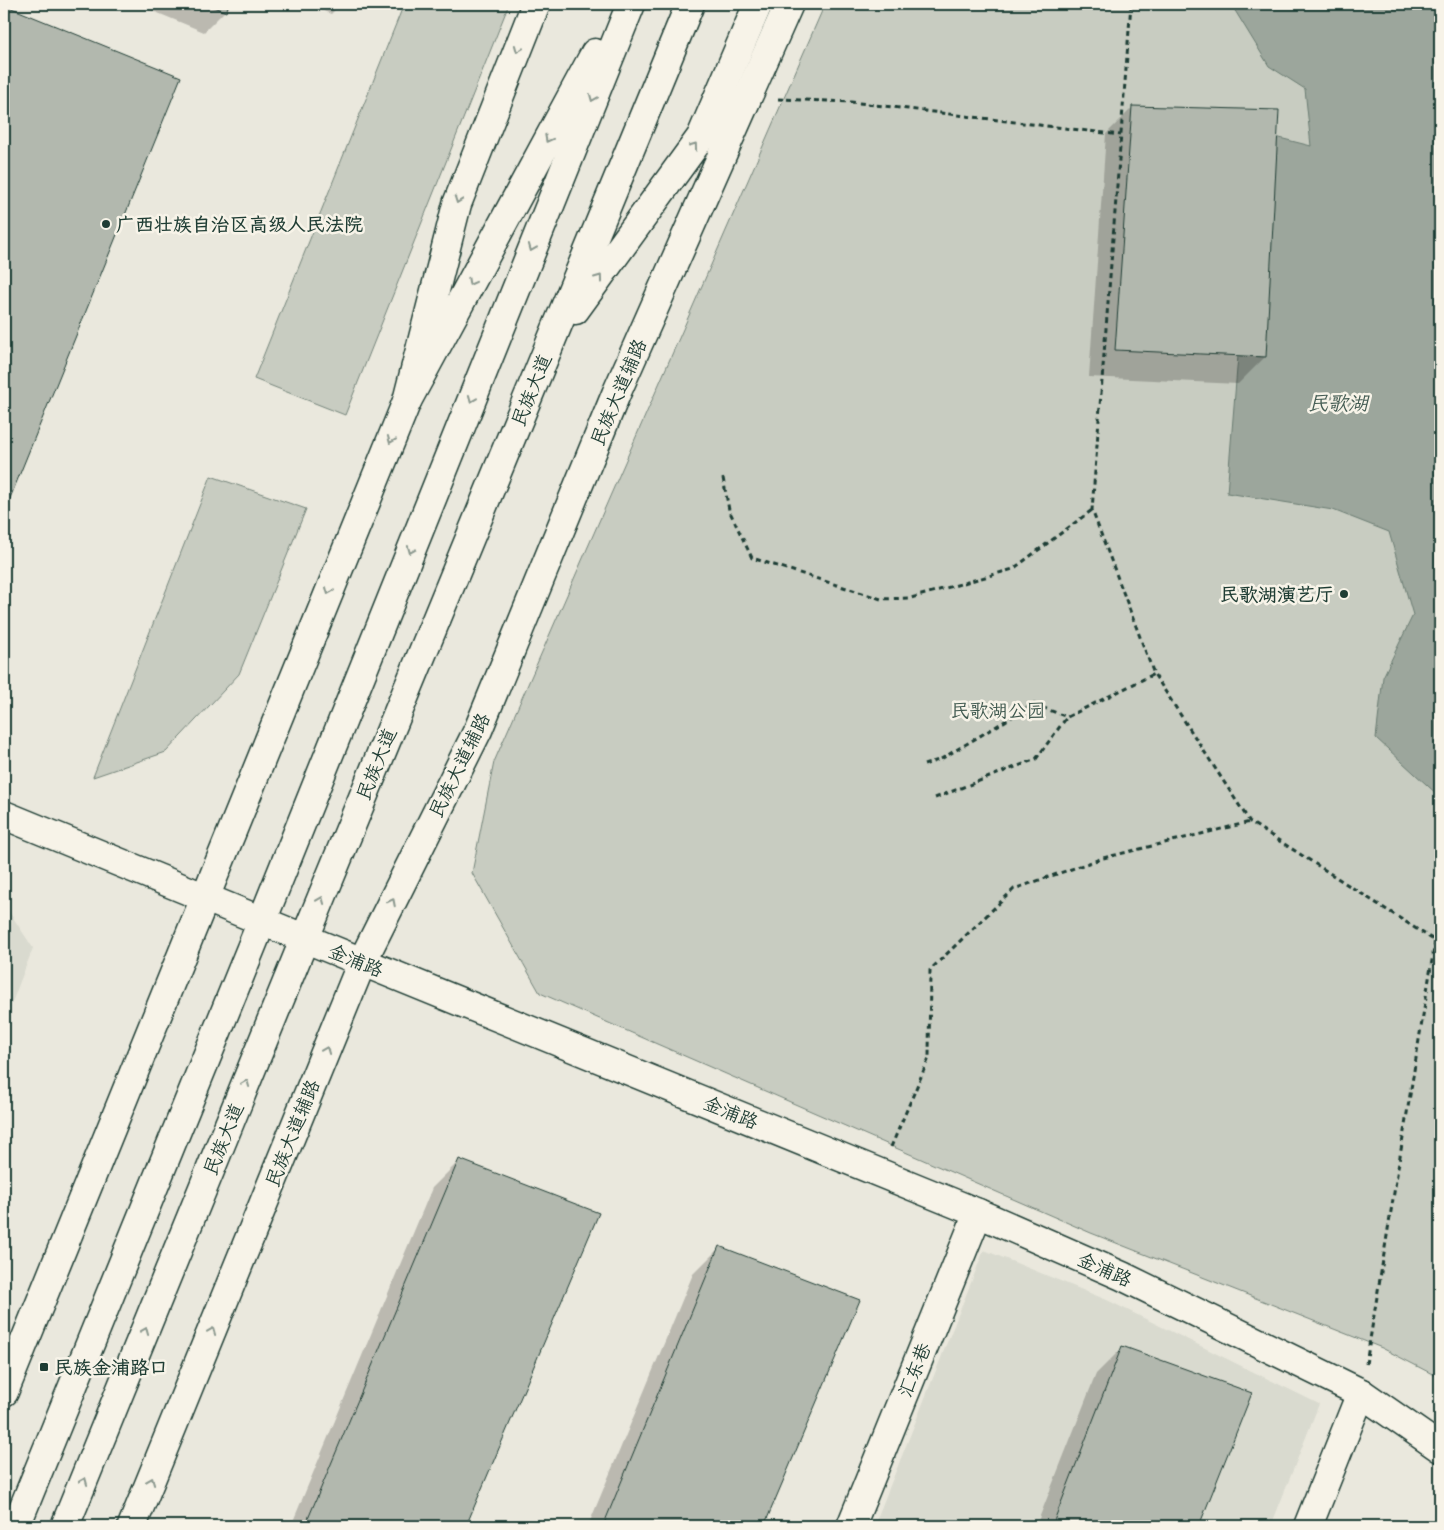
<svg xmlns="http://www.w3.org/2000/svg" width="1444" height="1530" font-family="Dekko,'LXGW WenKai TC',sans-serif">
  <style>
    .built { fill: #d9dacf }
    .green { fill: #c8ccc1; stroke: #74847a }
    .water { fill: #9ca69c; stroke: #6a7c72 }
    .shadow { fill: #0003 }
    .building { fill: #b2b8ae; stroke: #1f3d34 }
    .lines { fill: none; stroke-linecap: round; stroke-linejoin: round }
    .minor-casing { stroke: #1f3d34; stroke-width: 31 }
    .major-casing { stroke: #1f3d34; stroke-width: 31 }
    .highway-casing { stroke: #1f3d34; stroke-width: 31 }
    .path { stroke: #1f3d34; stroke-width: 3; stroke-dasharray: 5 4; stroke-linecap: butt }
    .minor { stroke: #f7f3e8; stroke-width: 28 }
    .major { stroke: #f7f3e8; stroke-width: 28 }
    .highway { stroke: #f7f3e8; stroke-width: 28 }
    .oneway { stroke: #8b988e }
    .poi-dot { fill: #1f3d34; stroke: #f7f3e8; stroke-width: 2 }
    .labels { text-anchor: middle; stroke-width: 5; stroke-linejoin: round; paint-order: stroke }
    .poi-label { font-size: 19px; font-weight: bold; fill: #1f3d34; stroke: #f7f3e8; text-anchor: start }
    .street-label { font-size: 19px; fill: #1f3d34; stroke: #f7f3e8 }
    .park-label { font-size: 19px; fill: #415a50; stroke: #f7f3e8 }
    .water-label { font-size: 20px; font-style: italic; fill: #445c53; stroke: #f7f3e8 }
  </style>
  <rect width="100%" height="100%" fill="#eae8dd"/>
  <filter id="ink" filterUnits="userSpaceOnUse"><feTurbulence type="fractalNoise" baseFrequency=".02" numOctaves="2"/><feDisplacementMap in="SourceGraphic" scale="10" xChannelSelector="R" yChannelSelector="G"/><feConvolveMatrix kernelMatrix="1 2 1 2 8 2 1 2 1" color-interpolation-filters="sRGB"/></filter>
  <g filter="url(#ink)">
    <g class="built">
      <polygon points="4,904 33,948 4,1023"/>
      <polygon points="984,1250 1107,1300 1319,1404 1271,1526 874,1526"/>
    </g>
    <g class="green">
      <polygon points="404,4 509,4 345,415 254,379"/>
      <polygon points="825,4 1440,4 1440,1378 1382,1348 1091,1233 540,993 472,873 494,762"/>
      <polygon points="211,476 306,509 239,674 166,752 93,777"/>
    </g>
    <polygon class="water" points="1231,4 1440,4 1440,797 1376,738 1383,677 1413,615 1389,532 1333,510 1227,493 1256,132 1311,146 1305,89 1269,66"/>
    <g class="shadow">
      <polygon points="136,4 228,4 225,11 204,32"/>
      <polygon points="306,4 341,4 331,14"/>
      <polygon points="4,6 179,78 4,509"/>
      <polygon points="1133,107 1265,357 1238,384 1089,377 1106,134"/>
      <polygon points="459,1161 598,1214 465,1526 291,1526 432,1188"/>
      <polygon points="720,1247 858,1301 762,1526 588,1526 693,1274"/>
      <polygon points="1123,1347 1251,1394 1198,1526 1036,1526 1096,1374"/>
    </g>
    <g class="building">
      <polygon points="206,4 229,4 226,12"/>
      <polygon points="4,5 181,77 4,513"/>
      <polygon points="1132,106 1279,110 1266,357 1115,350"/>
      <polygon points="459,1159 599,1213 466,1526 305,1526"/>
      <polygon points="719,1246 860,1300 764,1526 603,1526"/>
      <polygon points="1122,1346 1252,1393 1199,1526 1052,1526"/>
    </g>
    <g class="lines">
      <defs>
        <g id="minor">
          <polyline points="262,921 978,1213 1122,1276 1361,1393 1440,1448"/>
          <polyline points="4,1392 407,401 457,204 536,4"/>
          <polyline points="132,1526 362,962 478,730 616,394 789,4"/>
          <polyline points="851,1526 978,1213"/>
          <polyline points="1308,1526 1361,1393"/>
        </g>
        <polyline id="major" points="4,815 262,921"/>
        <g id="highway">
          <polyline points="575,310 701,137 758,4"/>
          <polyline points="407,401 595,53"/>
          <polyline points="16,1526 262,921 631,4"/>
          <polyline points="65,1526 305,938 690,4"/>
        </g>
      </defs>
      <use href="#minor" class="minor-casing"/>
      <use href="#major" class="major-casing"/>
      <use href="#highway" class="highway-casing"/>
      <g class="path">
        <polyline points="1131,4 1092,510 1154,674 1250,822 1440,944"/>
        <polyline points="778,99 851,102 1121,135"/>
        <polyline points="723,478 729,510 752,558 881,599 911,598 1013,569 1092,510"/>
        <polyline points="924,765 941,759 1034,704 1067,717 1154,674"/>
        <polyline points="935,798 1036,759 1067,717"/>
        <polyline points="1436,943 1440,949"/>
        <polyline points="891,1147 929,1058 930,970 1014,889 1103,858 1250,822"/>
        <polyline points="1366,1364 1435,942"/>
      </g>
      <use href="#minor" class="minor"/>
      <use href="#major" class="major"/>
      <use href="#highway" class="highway"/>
    </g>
    <defs><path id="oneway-chevron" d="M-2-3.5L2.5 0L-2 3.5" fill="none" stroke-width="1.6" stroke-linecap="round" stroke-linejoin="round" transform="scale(1.25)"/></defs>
    <g class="oneway">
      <use href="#oneway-chevron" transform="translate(518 49) rotate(112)"/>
      <use href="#oneway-chevron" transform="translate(593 98) rotate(112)"/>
      <use href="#oneway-chevron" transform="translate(548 139) rotate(118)"/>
      <use href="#oneway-chevron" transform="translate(694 146) rotate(-54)"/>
      <use href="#oneway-chevron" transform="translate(458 200) rotate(110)"/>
      <use href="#oneway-chevron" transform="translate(532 248) rotate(112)"/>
      <use href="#oneway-chevron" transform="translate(599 278) rotate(-54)"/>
      <use href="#oneway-chevron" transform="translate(471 282) rotate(118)"/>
      <use href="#oneway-chevron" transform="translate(472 399) rotate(112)"/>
      <use href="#oneway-chevron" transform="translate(391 440) rotate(112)"/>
      <use href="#oneway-chevron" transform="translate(411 550) rotate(112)"/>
      <use href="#oneway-chevron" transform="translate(329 591) rotate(112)"/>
      <use href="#oneway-chevron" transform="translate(321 900) rotate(-68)"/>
      <use href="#oneway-chevron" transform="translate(392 902) rotate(-63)"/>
      <use href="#oneway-chevron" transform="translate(326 1050) rotate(-68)"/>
      <use href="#oneway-chevron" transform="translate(246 1083) rotate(-68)"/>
      <use href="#oneway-chevron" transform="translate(145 1331) rotate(-68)"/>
      <use href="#oneway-chevron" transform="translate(212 1331) rotate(-68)"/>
      <use href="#oneway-chevron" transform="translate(84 1481) rotate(-68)"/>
      <use href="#oneway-chevron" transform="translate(151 1481) rotate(-68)"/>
    </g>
  </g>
  <g class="poi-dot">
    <circle cx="106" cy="224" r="5"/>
    <circle cx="1344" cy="594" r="5"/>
    <rect x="39" y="1362" width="10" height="10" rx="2.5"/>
  </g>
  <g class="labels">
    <g class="poi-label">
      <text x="116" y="231">广西壮族自治区高级人民法院</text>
      <text x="1334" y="601" text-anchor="end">民歌湖演艺厅</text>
      <text x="54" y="1374">民族金浦路口</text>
    </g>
    <g class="street-label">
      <text transform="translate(531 390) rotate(-68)" y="7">民族大道</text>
      <text transform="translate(618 392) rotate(-67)" y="7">民族大道辅路</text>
      <text transform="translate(376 764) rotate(-68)" y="7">民族大道</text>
      <text transform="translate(459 765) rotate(-64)" y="7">民族大道辅路</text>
      <text transform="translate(356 960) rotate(22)" y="7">金浦路</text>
      <text transform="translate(731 1112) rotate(22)" y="7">金浦路</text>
      <text transform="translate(292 1133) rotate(-68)" y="7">民族大道辅路</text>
      <text transform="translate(223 1139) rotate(-68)" y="7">民族大道</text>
      <text transform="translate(1105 1269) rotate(24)" y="7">金浦路</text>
      <text transform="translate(914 1370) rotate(-68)" y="7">汇东巷</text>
    </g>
    <g class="park-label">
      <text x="998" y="717">民歌湖公园</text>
    </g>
    <g class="water-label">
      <text x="1338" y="410">民歌湖</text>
    </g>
  </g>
  <rect width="1444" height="1530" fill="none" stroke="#f7f3e8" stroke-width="20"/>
  <rect x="10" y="10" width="1424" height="1510" fill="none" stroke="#1f3d34" stroke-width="2" filter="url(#ink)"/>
</svg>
